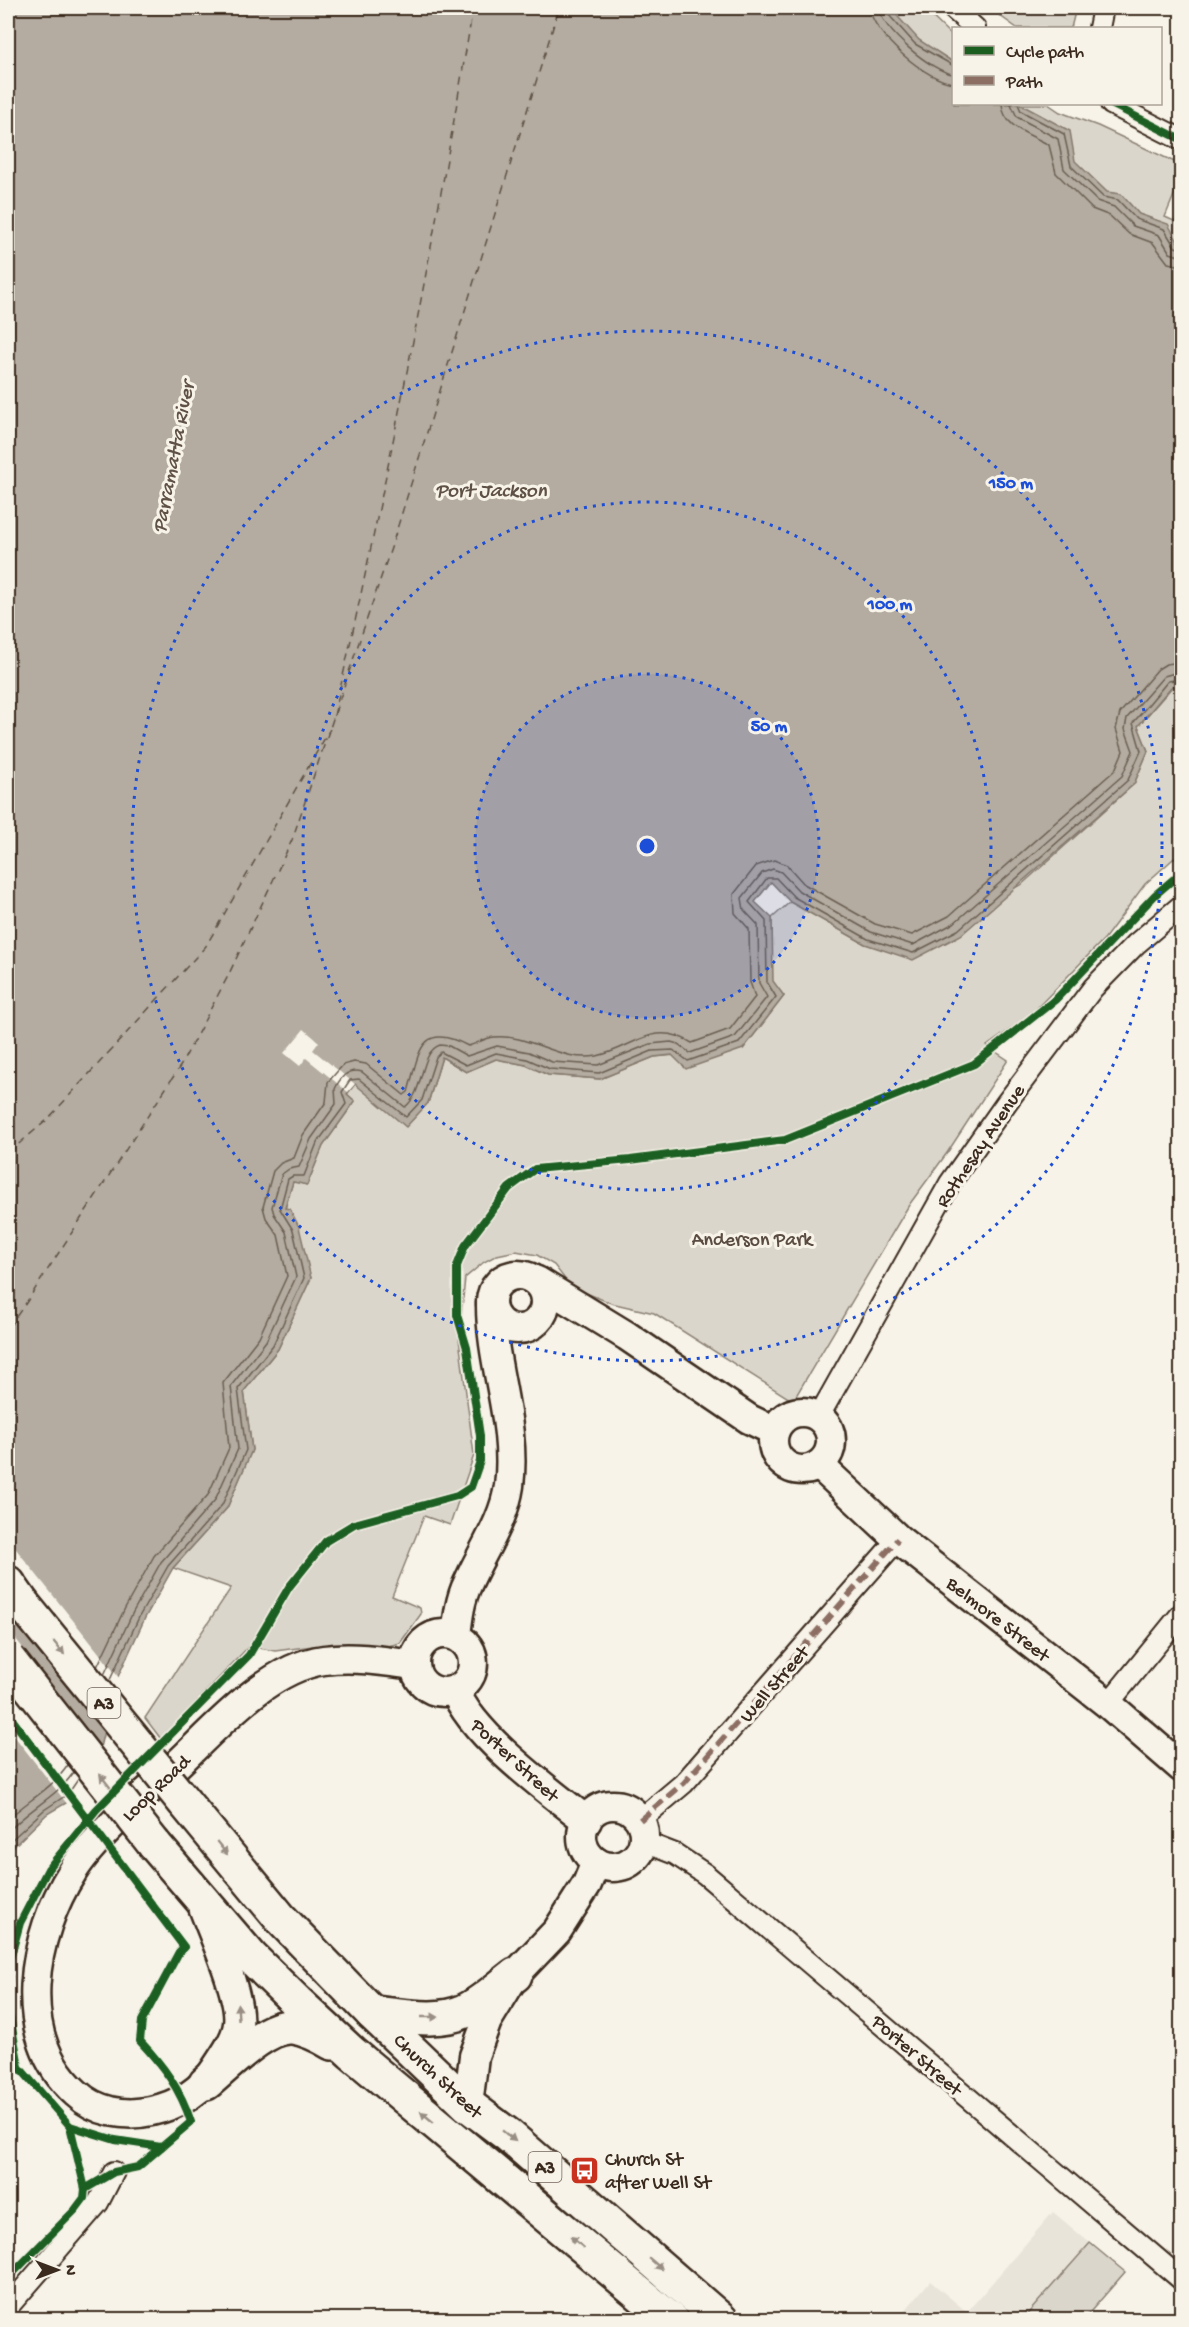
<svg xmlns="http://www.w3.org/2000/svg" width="1189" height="2327" font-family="'Gochi Hand',sans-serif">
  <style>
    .built { fill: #e9e4d9 }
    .green { fill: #dbd6cb; stroke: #8b8074; stroke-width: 1.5 }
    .water { fill: #b4aca0; stroke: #84786c; stroke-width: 1.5 }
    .pier { fill: #f7f3e8 }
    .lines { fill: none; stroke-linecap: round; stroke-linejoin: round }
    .shore { stroke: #6b5e52; stroke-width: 1.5 }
    .ferry { stroke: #5f5145; stroke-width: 1.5; stroke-dasharray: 8 6; stroke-linecap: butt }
    .minor-casing { stroke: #3b2a1e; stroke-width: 24 }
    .secondary-casing { stroke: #3b2a1e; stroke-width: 33 }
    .trunk-casing { stroke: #3b2a1e; stroke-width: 38 }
    .minor { stroke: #f7f3e8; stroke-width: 20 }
    .secondary { stroke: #f7f3e8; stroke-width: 28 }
    .trunk { stroke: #f7f3e8; stroke-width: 33 }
    .trunk-bridge-casing { stroke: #3b2a1e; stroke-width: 38; stroke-linecap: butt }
    .trunk-bridge { stroke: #f7f3e8; stroke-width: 33 }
    .quiet { stroke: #8d6e63; stroke-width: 6; stroke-dasharray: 12 6; stroke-linecap: butt }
    .cycleway-casing { stroke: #f7f3e8; stroke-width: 11 }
    .cycleway { stroke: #1b5e20; stroke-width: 8 }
    .oneway { fill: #998e83 }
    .ring { fill: none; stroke: #1d4ed8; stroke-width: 3; stroke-dasharray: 3 6 }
    .labels { text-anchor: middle; stroke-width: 6; stroke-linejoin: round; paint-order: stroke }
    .shield { fill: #f7f3e8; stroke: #73665b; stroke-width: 1.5 }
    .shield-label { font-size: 18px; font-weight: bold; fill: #3b2a1e }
    .street-label { font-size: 20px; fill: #3b2a1e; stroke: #f7f3e8 }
    .park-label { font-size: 20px; fill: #5b4c41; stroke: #f7f3e8 }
    .poi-label { font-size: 20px; fill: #3b2a1e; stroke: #f7f3e8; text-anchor: start }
    .water-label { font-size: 21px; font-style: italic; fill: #5f5145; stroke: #f7f3e8 }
    .centre { fill: #1d4ed8; stroke: #f7f3e8; stroke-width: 3 }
    .ring-label { font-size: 18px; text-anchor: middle; font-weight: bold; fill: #1d4ed8; stroke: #f7f3e8; stroke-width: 6; stroke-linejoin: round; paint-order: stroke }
  </style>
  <rect width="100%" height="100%" fill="#f7f3e8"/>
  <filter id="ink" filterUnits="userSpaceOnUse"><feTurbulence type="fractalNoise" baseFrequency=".0167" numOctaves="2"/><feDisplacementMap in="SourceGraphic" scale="12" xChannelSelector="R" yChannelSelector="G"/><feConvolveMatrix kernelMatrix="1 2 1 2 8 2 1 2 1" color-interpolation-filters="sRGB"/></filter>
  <g filter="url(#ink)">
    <polygon class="built" points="1053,2212 1090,2243 1023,2319 898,2319 930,2281 967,2312"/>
    <g class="green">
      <polygon points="875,8 923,8 953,37 953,78"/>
      <polygon points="989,8 1076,8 1071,28 1017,28"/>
      <polygon points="984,104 1048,104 1060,112 1098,126 1181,165 1181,178 1165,217 1181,224 1181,309"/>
      <polygon points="1181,684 1181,852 1145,884 1105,938 1031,1014 987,1046 1008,1060 947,1153 909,1205 793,1401 654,1313 611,1303 571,1287 554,1265 537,1255 516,1251 497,1255 484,1262 465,1278 459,1339 474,1455 450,1525 424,1516 392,1596 420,1608 421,1614 400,1643 384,1647 313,1646 275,1651 249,1646 161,1739 145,1718 231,1588 173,1568 227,1508 252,1450 244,1391 278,1349 311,1278 285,1209 293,1181 307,1185 323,1146 355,1101 347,1094 355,1084 428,1103 442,1057 466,1072 496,1059 526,1065 548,1075 600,1079 654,1057 743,1049 784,996 772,981 772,918 790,902 865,944 1021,885 1134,784 1148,751 1138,726 1173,686"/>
      <polygon points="1090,2243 1125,2272 1084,2319 1023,2319"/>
    </g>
    <polygon class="water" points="8,8 890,8 919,40 953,62 954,104 1020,104 1070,131 1075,161 1107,192 1121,194 1139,214 1168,224 1181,247 1181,684 1172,686 1138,726 1148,751 1134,784 961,935 913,960 865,944 790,902 771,882 755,902 772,918 773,981 784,996 743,1049 686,1069 672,1055 654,1057 600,1079 548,1075 526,1065 496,1059 466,1072 442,1057 428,1103 406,1127 355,1084 347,1094 355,1101 323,1146 307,1185 293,1182 285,1208 290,1209 299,1227 311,1278 278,1349 244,1391 252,1450 227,1508 173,1568 145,1618 116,1681 96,1764 73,1799 47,1814 8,1852"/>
    <g class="pier">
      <polygon points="304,1029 319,1042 313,1050 355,1084 348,1092 306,1058 300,1066 284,1053"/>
      <polygon points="8,1539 120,1679 107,1731 8,1606"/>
      <polygon points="8,1629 103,1749 98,1765 75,1801 68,1805 8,1728"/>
    </g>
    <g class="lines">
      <g class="shore">
        <path d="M 870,8 C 871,33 928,82 954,83"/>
        <path d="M 879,8 C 880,28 933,73 954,74"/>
        <polyline points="886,8 888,14 915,44 954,66"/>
        <path d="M 1002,104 C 1003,128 1032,135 1049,145 L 1056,173 L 1092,209 L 1110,216 L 1129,234 L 1153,243 L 1168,263 L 1182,266"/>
        <polyline points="1011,104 1017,117 1058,139 1064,169 1097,201 1114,207 1133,226 1159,235 1170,253 1182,257"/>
        <polyline points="1018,104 1021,111 1064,134 1071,166 1103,197 1118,200 1136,219 1164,229 1175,247 1182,249"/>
        <path d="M 97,1667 L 125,1608 L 154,1556 L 208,1495 L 229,1448 L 223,1383 L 259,1337 L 287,1276 L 278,1235 L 266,1218 L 263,1207 L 273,1171 L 281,1163 L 294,1158 L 303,1135 L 326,1102 L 328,1082 L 343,1065 L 354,1062 L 366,1064 L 404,1095 L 408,1092 C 419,1054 419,1020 468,1046 C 476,1044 485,1038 494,1037 C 529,1033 561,1063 597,1056 C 634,1048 653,1019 692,1043 L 730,1029 L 755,997 L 750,982 L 749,929 L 735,913 L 734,894 L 756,866 L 774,860 L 787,865 L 804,884 L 875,924 L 912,935 L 949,916 L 1115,770 L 1123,751 L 1116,729 L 1120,713 L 1158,669 L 1166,664 L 1182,662"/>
        <path d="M 104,1675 L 133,1612 L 161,1562 L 215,1500 L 238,1449 L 231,1386 L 266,1341 L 296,1277 L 286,1232 L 274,1214 L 272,1207 L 282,1174 L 289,1169 L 299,1167 L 311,1139 L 336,1104 L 335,1089 C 340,1078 348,1068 362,1072 L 405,1107 C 425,1092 419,1052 440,1045 L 449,1046 L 467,1056 L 497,1046 L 529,1052 L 552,1062 L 598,1065 L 650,1044 L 671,1042 L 678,1044 L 690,1053 L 735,1037 L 767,997 L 759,983 L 758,925 L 744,910 L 742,898 L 762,873 L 773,869 L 781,872 L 799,891 L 871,932 L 913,945 L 954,923 L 1122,776 L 1133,751 L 1125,729 L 1127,718 L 1164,676 L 1182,671"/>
        <polyline points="109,1682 140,1615 168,1566 222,1505 246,1450 238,1389 273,1345 304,1278 293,1230 280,1209 288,1179 293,1176 304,1176 317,1143 346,1104 342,1092 350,1080 359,1079 406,1117 422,1100 436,1057 441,1052 466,1065 496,1053 527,1059 550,1069 599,1073 652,1051 673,1050 688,1061 739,1043 776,997 767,982 766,921 749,902 767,878 776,878 794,897 868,939 913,953 958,930 1128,780 1141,751 1133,723 1168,681 1182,679"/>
        <path d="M 8,1819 C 28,1800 53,1788 68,1765"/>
        <path d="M 8,1832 C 28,1809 57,1797 74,1772"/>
        <polyline points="8,1843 44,1810 68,1794 79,1778"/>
      </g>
      <g class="ferry">
        <path d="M 334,716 C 387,481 434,245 473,8"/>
        <polyline points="8,1153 47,1120 206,946 330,729"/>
        <polyline points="8,1328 26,1303 181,1065 228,976 292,840 392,545 559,8"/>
      </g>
      <defs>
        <g id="minor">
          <polyline points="952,8 975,28"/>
          <polyline points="1099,28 1103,8"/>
          <polyline points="1111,104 1182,140"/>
          <polyline points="819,1416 950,1183 1007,1102 1093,988 1136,944 1182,905"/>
          <polyline points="1108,1704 1182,1613"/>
          <polyline points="640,1820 684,1783 898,1539"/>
          <polyline points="644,1842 675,1854 705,1874 1182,2280"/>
          <polyline points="8,2307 98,2203 114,2172"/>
        </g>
        <g id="secondary">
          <circle cx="518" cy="1302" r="27"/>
          <polyline points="537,1281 627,1336 749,1419 774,1431"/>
          <circle cx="802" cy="1441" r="29"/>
          <polyline points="819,1465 898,1539 1108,1704 1182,1768"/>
          <circle cx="444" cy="1663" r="29"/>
          <path d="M 456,1636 C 458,1618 460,1599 468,1583 C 482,1551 504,1521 509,1486 C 517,1424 491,1366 491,1305"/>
          <path d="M 455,1690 C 471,1734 549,1791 587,1821"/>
          <circle cx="613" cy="1836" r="31"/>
          <path d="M 202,1904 C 212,1932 242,1997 238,2024 C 236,2040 225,2054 216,2068 C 201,2092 179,2105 151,2111 C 125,2117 96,2112 76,2093 C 13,2037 32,1935 73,1871 C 92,1840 140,1798 168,1773 C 211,1734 264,1668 324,1660 C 354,1656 385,1661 414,1665"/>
          <polyline points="468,2105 474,2056 487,2021 515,1975 557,1931 587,1884 596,1862"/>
        </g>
        <g id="trunk">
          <polyline points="8,1583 22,1603"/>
          <polyline points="185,1803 281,1919 372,2013 468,2105 508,2135 721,2320"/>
          <polyline points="154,1844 251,1957 297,2002 352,2053 671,2320"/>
          <path d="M 372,2013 C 401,2015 437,2024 465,2011 C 483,2002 499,1987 515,1975"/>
          <path d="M 206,2083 C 227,2066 265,2025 292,2027 C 307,2029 320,2036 332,2043"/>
        </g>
      </defs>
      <use href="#minor" class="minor-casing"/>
      <use href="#secondary" class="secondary-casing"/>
      <use href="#trunk" class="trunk-casing"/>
      <use href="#minor" class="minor"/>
      <use href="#secondary" class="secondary"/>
      <use href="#trunk" class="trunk"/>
      <defs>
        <g id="trunk-bridge">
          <polyline points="22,1603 185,1803"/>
          <polyline points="8,1659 154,1844"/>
        </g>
      </defs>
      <use href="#trunk-bridge" class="trunk-bridge-casing"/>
      <use href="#trunk-bridge" class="trunk-bridge"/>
      <polyline class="quiet" points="640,1820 684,1783 898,1539"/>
      <defs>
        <g id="cycleway">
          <polyline points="1111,104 1182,140"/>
          <path d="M 8,1714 L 184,1947 L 179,1952 L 142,2021 L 140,2041 C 163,2066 180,2088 191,2122 L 138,2167 L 114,2172 L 85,2189"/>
          <polyline points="8,1985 10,1959 20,1923 48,1869 96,1810 249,1655 289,1587 326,1541 354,1524 457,1496 471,1487 480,1461 480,1436 467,1348 457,1315 457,1266 465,1246 509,1188 535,1169 630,1160 785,1140 974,1064 1056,999 1155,895 1182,872"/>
          <polyline points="8,2005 19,2067 70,2126 85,2189 84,2198 75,2210 8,2278"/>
          <polyline points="70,2126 115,2140 161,2147"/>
        </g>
      </defs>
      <use href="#cycleway" class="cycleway-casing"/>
      <use href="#cycleway" class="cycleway"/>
    </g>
    <defs><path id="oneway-solid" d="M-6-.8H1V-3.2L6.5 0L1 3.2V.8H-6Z" transform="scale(1.5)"/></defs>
    <g class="oneway">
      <use href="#oneway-solid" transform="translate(59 1648) rotate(51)"/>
      <use href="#oneway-solid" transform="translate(105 1781) rotate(-128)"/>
      <use href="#oneway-solid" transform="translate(222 1848) rotate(51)"/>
      <use href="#oneway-solid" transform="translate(238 2012) rotate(-94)"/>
      <use href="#oneway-solid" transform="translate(430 2017)"/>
      <use href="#oneway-solid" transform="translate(427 2117) rotate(-140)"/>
      <use href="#oneway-solid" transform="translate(509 2136) rotate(39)"/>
      <use href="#oneway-solid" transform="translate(577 2242) rotate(-140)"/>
      <use href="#oneway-solid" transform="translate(656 2264) rotate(41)"/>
    </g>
  </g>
  <circle cx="647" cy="846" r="172" fill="#1d4ed8" fill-opacity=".12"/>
  <g class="ring">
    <circle cx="647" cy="846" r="172"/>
    <circle cx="647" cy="846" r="344"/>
    <circle cx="647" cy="846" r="515"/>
  </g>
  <defs>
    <symbol id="bus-square" viewBox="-11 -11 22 22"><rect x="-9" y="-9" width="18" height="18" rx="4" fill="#c8321e" stroke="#f7f3e8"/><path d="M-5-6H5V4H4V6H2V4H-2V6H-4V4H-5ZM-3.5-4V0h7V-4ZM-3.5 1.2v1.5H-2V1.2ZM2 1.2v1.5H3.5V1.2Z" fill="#fff"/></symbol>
  </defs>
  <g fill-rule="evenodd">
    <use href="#bus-square" x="568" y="2154" width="33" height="33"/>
  </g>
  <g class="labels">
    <g class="shield">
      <rect x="87.5" y="1688" width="33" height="30" rx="4.5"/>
      <rect x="528.5" y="2152" width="33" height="30" rx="4.5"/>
    </g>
    <g class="shield-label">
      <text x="104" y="1709">A3</text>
      <text x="545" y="2173">A3</text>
    </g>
    <g class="street-label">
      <text transform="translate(979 1145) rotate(-56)" y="7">Rothesay Avenue</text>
      <text transform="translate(999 1618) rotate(38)" y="7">Belmore Street</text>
      <text transform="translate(773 1683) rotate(-49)" y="7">Well Street</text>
      <text transform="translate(516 1759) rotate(43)" y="7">Porter Street</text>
      <text transform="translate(155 1787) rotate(-44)" y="7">Loop Road</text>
      <text transform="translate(918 2054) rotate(41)" y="7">Porter Street</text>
      <text transform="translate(439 2075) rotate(43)" y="7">Church Street</text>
    </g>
    <g class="park-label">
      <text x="752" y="1245">Anderson Park</text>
    </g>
    <g class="poi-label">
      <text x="605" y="2165">Church St<tspan x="605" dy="23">after Well St</tspan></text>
    </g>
    <g class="water-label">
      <text transform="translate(172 457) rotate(-79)" y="7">Parramatta River</text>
      <text x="491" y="496">Port Jackson</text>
    </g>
  </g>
  <circle cx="647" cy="846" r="9" class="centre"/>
  <g class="ring-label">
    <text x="1011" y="488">150 m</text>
    <text x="890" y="609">100 m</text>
    <text x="769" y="731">50 m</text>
  </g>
  <rect width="1189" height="2327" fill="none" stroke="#f7f3e8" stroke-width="30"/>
  <rect x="15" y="15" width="1159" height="2297" fill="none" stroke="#3b2a1e" stroke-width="2" filter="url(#ink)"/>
  <rect x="952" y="27" width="210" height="78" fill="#f7f3e8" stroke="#aca397" stroke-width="1.5"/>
  <rect x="964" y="46" width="30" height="9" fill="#1b5e20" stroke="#aca397" stroke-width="1.5"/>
  <text x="1006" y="57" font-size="18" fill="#3b2a1e">Cycle path</text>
  <rect x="964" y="76" width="30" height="9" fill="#8d6e63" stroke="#aca397" stroke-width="1.5"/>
  <text x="1006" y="87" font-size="18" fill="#3b2a1e">Path</text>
  <g transform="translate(57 2270) rotate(90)" stroke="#f7f3e8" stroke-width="4.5" paint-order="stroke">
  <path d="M0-4.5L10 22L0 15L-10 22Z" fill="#3b2a1e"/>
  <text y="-9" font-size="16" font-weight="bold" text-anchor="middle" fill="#3b2a1e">N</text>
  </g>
</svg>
